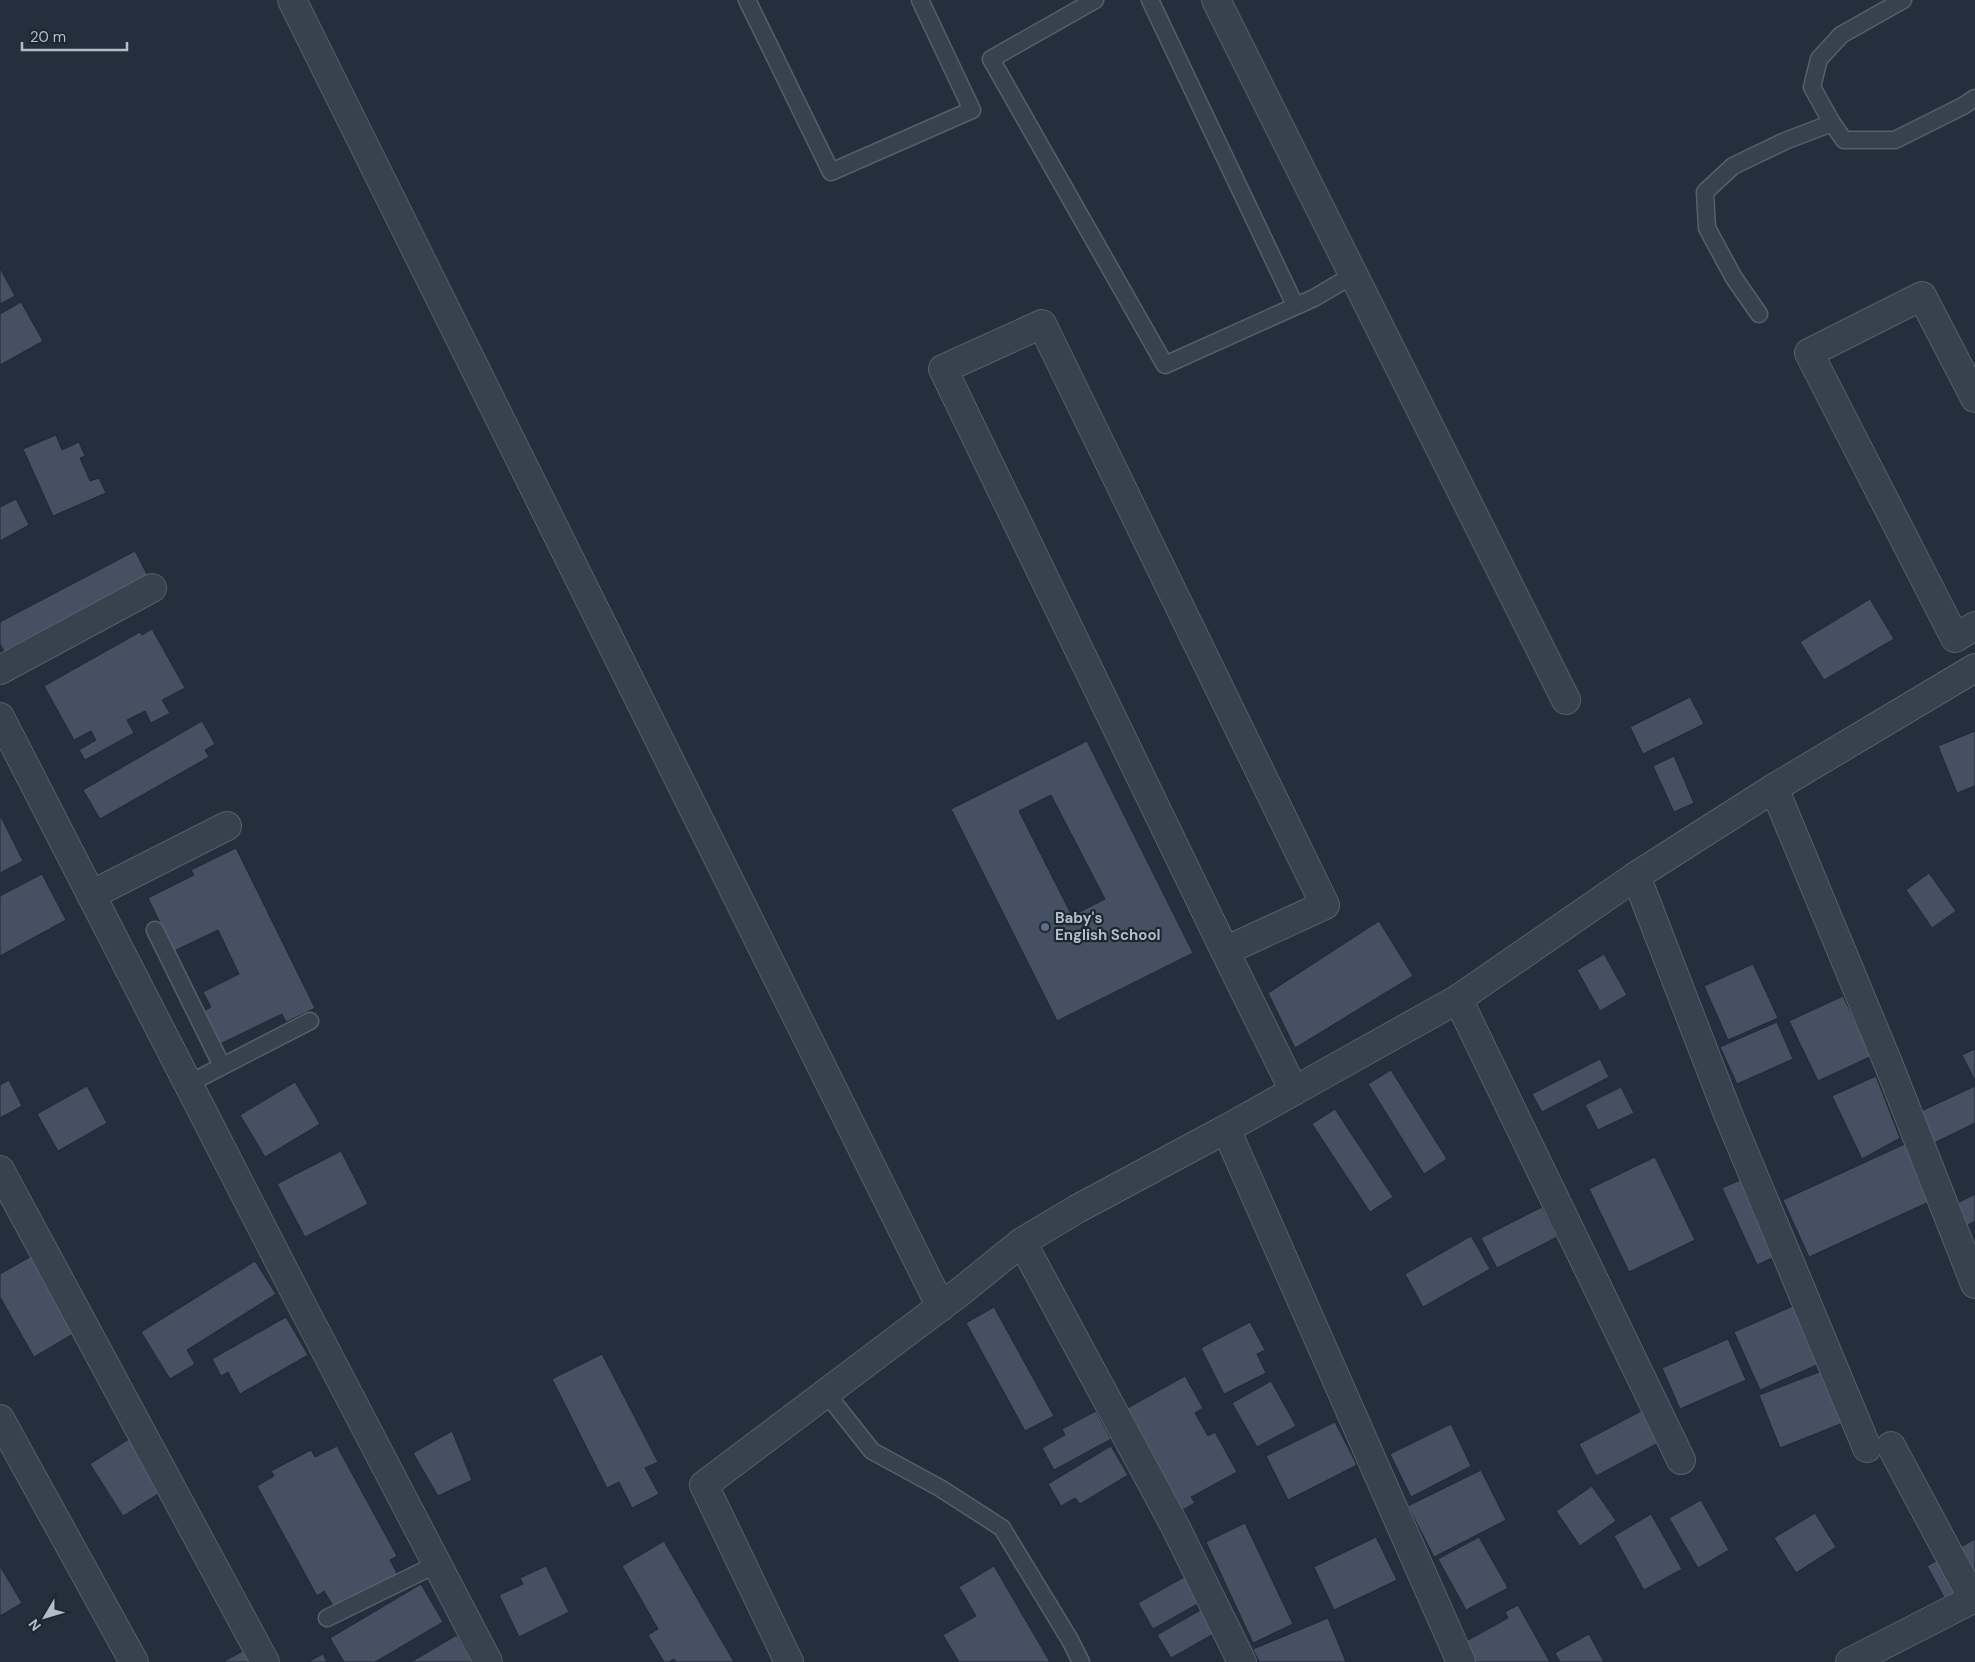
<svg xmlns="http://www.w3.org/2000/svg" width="1975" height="1662" font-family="'DM Sans',sans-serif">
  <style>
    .building { fill: #455162; stroke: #1f2835; fill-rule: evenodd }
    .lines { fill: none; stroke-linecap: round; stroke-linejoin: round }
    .lane-casing { stroke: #565f6c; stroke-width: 19 }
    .street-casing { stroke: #565f6c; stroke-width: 30 }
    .lane { stroke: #38414e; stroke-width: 16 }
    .street { stroke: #38414e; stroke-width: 28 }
    .service-dot { fill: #5c6f8a; stroke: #1d2633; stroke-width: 2 }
    .labels { text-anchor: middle; stroke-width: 4.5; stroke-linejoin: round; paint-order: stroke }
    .poi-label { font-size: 15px; font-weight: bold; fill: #b4bcc9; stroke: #1d2633; text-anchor: start }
  </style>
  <rect width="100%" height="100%" fill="#242f3e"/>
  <g class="building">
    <polygon points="0,268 15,296 0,304"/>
    <polygon points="21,302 43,341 0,365 0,314"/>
    <polygon points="56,435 62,450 79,442 85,456 80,458 90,481 99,478 106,493 53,516 23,449"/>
    <polygon points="16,499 29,525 0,541 0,507"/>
    <polygon points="135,551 151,582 7,657 0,644 0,622"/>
    <polygon points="1870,599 1894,639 1824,680 1800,642"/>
    <polygon points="152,629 185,688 162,700 170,713 151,723 145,711 127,720 134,733 85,760 79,750 96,740 91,731 74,740 44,686 140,632 142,635"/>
    <polygon points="1690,697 1704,724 1643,754 1630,727"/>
    <polygon points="202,721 215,744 205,750 209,757 100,819 83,790"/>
    <polygon points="1975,731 1975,786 1957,793 1938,746"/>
    <path d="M 1087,741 L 1193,953 L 1057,1021 L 951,809 ZM 1051,795 L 1105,899 L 1072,916 L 1019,811 Z"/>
    <polygon points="1674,756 1694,803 1674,812 1653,766"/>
    <polygon points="1,817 23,861 0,873 0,818"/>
    <polygon points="236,848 315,1008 286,1022 282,1014 220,1044 204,1011 211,1007 203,992 239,974 218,930 174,951 148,898 194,875 191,870"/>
    <polygon points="1929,873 1956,911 1932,928 1906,890"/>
    <polygon points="42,874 66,920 0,956 0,896"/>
    <polygon points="1379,921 1413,976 1295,1048 1268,993"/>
    <polygon points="1604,954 1627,995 1600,1011 1577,970"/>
    <polygon points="1753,964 1778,1018 1728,1040 1704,986"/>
    <polygon points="1843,996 1872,1056 1818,1081 1789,1021"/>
    <polygon points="1777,1022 1793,1059 1737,1084 1720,1047"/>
    <polygon points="1975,1049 1975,1081 1962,1055"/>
    <polygon points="1600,1059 1609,1077 1542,1112 1532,1094"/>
    <polygon points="1391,1070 1447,1159 1424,1174 1368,1084"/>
    <polygon points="1876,1076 1900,1138 1862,1159 1832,1096"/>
    <polygon points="9,1080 22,1106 0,1118 0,1085"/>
    <polygon points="295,1082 320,1124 265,1157 240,1115"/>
    <polygon points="87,1086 107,1123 58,1151 37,1114"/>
    <polygon points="1975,1086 1975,1123 1930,1145 1915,1114"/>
    <polygon points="1621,1087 1634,1113 1598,1130 1585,1105"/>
    <polygon points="1335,1109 1393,1197 1370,1212 1312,1124"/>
    <polygon points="1907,1143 1933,1200 1809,1257 1783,1200"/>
    <polygon points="341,1151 368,1204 305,1237 277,1184"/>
    <polygon points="1655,1157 1695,1240 1629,1272 1589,1189"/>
    <polygon points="1750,1176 1785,1252 1757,1265 1722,1188"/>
    <polygon points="1975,1194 1975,1221 1959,1230 1948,1208"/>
    <polygon points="1542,1207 1557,1237 1497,1268 1481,1238"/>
    <polygon points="1471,1236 1490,1269 1423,1307 1405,1274"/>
    <polygon points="35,1254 78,1331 34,1357 0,1297 0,1274"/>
    <polygon points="255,1261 276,1294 187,1350 195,1364 170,1379 141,1332"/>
    <polygon points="1802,1302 1828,1360 1760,1390 1734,1332"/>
    <polygon points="994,1307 1054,1416 1025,1431 966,1323"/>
    <polygon points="286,1317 308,1355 240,1394 228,1372 221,1376 212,1359"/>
    <polygon points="1250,1322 1265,1350 1257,1354 1266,1373 1224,1394 1201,1348"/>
    <polygon points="1728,1339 1746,1380 1680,1409 1662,1368"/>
    <polygon points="602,1354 658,1462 645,1468 659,1494 632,1508 619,1482 607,1488 552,1379"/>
    <polygon points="1827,1369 1848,1421 1780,1448 1759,1395"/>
    <polygon points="1185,1376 1203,1408 1195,1413 1208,1436 1215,1432 1237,1472 1191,1497 1195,1503 1181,1511 1126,1409"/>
    <polygon points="1271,1381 1296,1426 1257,1447 1232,1403"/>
    <polygon points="1645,1409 1662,1441 1596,1476 1579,1444"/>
    <polygon points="1096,1411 1111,1439 1054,1470 1042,1448 1065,1435 1062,1429"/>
    <polygon points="1335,1422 1357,1465 1288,1500 1266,1456"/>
    <polygon points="1451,1424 1471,1466 1411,1497 1390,1454"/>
    <polygon points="452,1431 472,1480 438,1496 413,1453"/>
    <polygon points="132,1437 166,1489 123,1516 90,1464"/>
    <polygon points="337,1446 397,1556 390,1560 398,1575 335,1609 324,1591 317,1596 257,1486 274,1476 271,1471 311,1450 315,1457"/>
    <polygon points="1111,1446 1128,1475 1080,1504 1075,1498 1061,1506 1048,1484"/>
    <polygon points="1481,1470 1506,1520 1434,1557 1408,1506"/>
    <polygon points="1592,1486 1616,1521 1580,1546 1556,1511"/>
    <polygon points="1701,1500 1729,1550 1698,1568 1669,1518"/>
    <polygon points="1815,1513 1836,1547 1796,1573 1774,1538"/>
    <polygon points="1651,1514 1682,1569 1644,1590 1614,1536"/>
    <polygon points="1245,1523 1293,1624 1253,1643 1206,1542"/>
    <polygon points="1376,1537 1397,1580 1334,1610 1314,1567"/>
    <polygon points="1479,1537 1508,1588 1466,1610 1438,1559"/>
    <polygon points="1975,1539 1975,1585 1946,1601 1927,1566"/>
    <polygon points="664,1541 734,1662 676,1662 674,1659 669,1662 664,1662 648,1635 658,1629 622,1566"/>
    <polygon points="0,1566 22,1603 0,1616"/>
    <polygon points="546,1566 569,1612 519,1637 499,1595 523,1584 520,1578"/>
    <polygon points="994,1566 1050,1662 959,1662 943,1635 976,1616 959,1587"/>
    <polygon points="1186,1576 1201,1602 1153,1629 1138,1603"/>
    <polygon points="421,1584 443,1622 375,1662 344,1662 330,1638"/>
    <polygon points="1518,1605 1550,1662 1471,1662 1461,1644 1508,1618 1505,1612"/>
    <polygon points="1204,1608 1217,1632 1171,1658 1157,1635"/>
    <polygon points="1328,1618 1346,1662 1259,1662 1253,1649"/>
    <polygon points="1589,1634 1604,1662 1560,1662 1555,1653"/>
    <polygon points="457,1635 472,1662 411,1662"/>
    <polygon points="248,1648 256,1662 223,1662"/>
    <polygon points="323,1654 327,1662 308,1662"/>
  </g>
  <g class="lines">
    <defs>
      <g id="lane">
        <polyline points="747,0 831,172 972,110 920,0"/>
        <polyline points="1095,0 991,59 1165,365 1314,298 1353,275"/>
        <polyline points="1150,0 1295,305"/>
        <polyline points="1903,0 1841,35 1819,59 1812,87 1832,123 1844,140 1895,140 1963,106 1975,98"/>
        <polyline points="1759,314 1734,278 1707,228 1705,192 1733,166 1785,141 1832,123"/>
        <polyline points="155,930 222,1066"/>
        <polyline points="188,1084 310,1021"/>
        <polyline points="826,1393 872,1451 940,1488 1002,1528 1070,1640 1081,1662"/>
        <polyline points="327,1618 437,1564"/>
      </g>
      <g id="street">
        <polyline points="292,0 941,1307"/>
        <polyline points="1216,0 1566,700"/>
        <polyline points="1975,398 1922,296 1809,353 1955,638 1975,626"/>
        <polyline points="0,670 152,588"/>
        <polyline points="0,717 295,1292 488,1662"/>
        <polyline points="1774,788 1888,1063 1975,1284"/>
        <polyline points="1636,876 1728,1114 1867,1448"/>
        <polyline points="91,895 227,826"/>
        <polyline points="1225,951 1325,905 1042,324 943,369 1225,951 1294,1091"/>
        <polyline points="1458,999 1681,1460"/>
        <polyline points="1226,1129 1458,999 1636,876 1774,788 1975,668"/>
        <polyline points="0,1170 265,1662"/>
        <polyline points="1022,1242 1175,1526 1242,1662"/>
        <polyline points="0,1419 134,1662"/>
        <polyline points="1891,1446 1973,1599"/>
        <polyline points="789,1662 704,1485 960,1292 1022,1242 1077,1209 1226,1129 1461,1662"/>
        <polyline points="1850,1662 1975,1598"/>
      </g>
    </defs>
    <use href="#lane" class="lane-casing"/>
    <use href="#street" class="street-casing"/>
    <use href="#lane" class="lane"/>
    <use href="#street" class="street"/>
  </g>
  <circle class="service-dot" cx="1045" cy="927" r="5"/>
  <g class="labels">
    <g class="poi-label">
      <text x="1055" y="923">Baby's<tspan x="1055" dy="17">English School</tspan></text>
    </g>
  </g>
  <g transform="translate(45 1617) rotate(232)" stroke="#1d2633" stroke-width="4" paint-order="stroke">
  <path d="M0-4L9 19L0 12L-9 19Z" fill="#b4bcc9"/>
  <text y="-8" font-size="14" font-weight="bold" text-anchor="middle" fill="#b4bcc9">N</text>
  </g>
  <path d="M22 42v8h105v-8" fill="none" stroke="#b4bcc9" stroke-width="2.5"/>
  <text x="30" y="42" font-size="15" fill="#b4bcc9" stroke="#1d2633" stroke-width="4" paint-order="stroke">20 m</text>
</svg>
